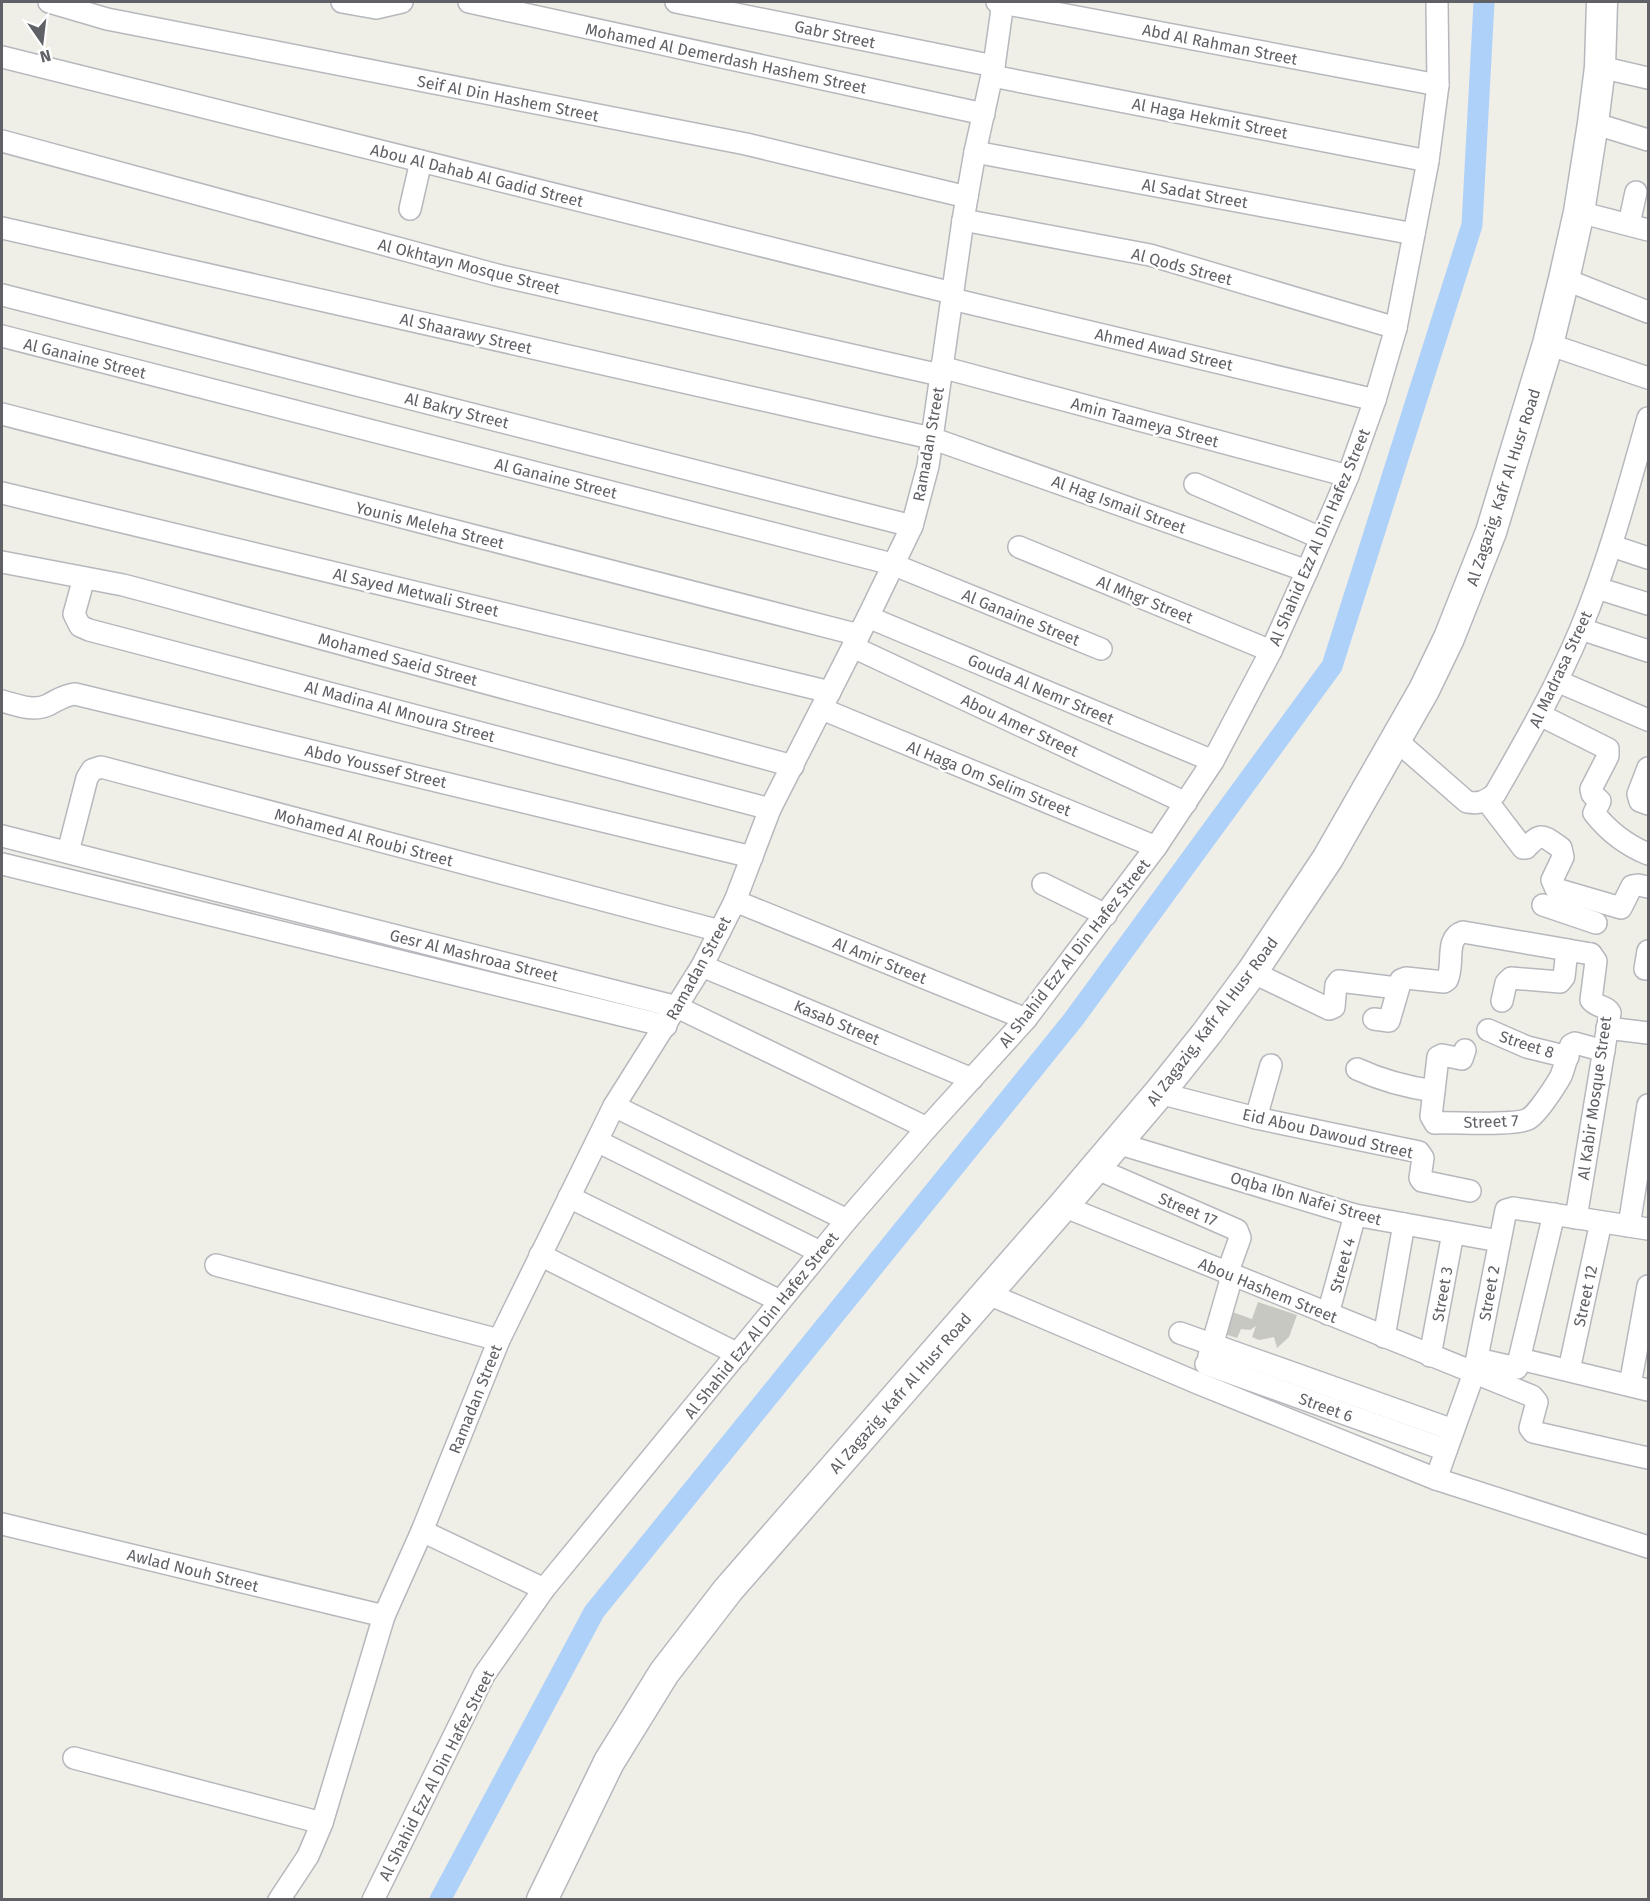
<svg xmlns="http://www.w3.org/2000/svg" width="1650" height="1901" font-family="'Fira Sans',sans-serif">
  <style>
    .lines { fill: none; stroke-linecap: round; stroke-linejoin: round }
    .canal { stroke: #aed1f9; stroke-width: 21 }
    .building { fill: #c8c8c2 }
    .minor-casing { stroke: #b7b8bd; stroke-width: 24 }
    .secondary-casing { stroke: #b6b8bd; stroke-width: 33 }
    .minor { stroke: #fff; stroke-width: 21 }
    .secondary { stroke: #fff; stroke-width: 30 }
    .labels { text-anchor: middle; stroke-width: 5; stroke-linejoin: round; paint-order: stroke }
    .street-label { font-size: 16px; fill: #5f6166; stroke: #fff }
  </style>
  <rect width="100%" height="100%" fill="#efeee7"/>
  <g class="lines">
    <polyline class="canal" points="440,1900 594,1612 1073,1020 1332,666 1472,225 1484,2"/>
  </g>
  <polygon class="building" points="1258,1302 1297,1315 1289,1337 1277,1348 1274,1337 1259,1340 1252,1337 1256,1326 1250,1330 1241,1329 1237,1338 1219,1332 1227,1310 1252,1319"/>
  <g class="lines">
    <defs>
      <g id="minor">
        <polyline points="49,2 107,19 746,144 967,197"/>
        <polyline points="342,2 376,8 402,2"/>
        <polyline points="469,2 984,114"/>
        <polyline points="676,2 994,66"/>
        <polyline points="997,2 1438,85"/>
        <polyline points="2,57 952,293"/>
        <polyline points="1600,67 1648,78"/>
        <polyline points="992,76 1428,161"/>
        <polyline points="1593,123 1648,140"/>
        <polyline points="2,141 497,275 940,375"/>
        <polyline points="975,152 1414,234"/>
        <polyline points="410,209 421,161"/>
        <polyline points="1579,212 1648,230"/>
        <polyline points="963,220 1150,255 1396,328"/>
        <polyline points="1629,224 1636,192"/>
        <polyline points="2,228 931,438 1307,571"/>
        <polyline points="1564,279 1648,312"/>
        <polyline points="2,295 912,526"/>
        <polyline points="952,299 1375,400"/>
        <polyline points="2,336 892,564 1101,649"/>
        <polyline points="1548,344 1648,378"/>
        <polyline points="941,367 1348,476"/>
        <polyline points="2,414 859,635"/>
        <polyline points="1195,484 1321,538"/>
        <polyline points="2,493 830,692"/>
        <polyline points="1612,546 1648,558"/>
        <polyline points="1019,547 1271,651"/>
        <polyline points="2,562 123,585 157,594 793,766"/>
        <polyline points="84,578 74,614 80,626 89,630 770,809"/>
        <polyline points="1597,588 1648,604"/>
        <polyline points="868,617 1213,761"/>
        <polyline points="1581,629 1648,651"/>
        <polyline points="853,647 1186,803"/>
        <polyline points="1557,681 1648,720"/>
        <path d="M 2,701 C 17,705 33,712 48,705 C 58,700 64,695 75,694 L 752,857"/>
        <polyline points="822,709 1156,847"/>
        <path d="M 1540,715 L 1608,749 L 1608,756 L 1591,789 L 1592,794 L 1600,801 L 1594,813 C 1609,832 1626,845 1648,854"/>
        <path d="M 1396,740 L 1467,802 C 1479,804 1485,802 1495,794 C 1526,740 1557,686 1581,628 C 1609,560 1628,489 1648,418"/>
        <polyline points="1648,768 1638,794 1640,801 1648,804"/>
        <path d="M 1487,801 L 1523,848 L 1526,848 C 1542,831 1543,836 1561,848 L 1563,857 L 1552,880 L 1556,889 L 1621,908 L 1632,886 L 1638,885 L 1648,887"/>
        <polyline points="2,836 677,1007 927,1128"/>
        <polyline points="68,852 87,778 92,770 101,767 720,931"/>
        <polyline points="2,864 666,1026"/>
        <polyline points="1043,884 1106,915"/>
        <polyline points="735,901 1026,1019"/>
        <polyline points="1543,905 1596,923"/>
        <polyline points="702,966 972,1079"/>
        <polyline points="1645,969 1648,951"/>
        <polyline points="1252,972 1329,1009 1334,1007 1336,985 1339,981 1397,988"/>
        <polyline points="1502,1001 1506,983 1511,978 1560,982 1564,977 1567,950"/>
        <path d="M 1374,1019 L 1389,1021 L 1401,980 L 1406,978 L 1444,982 L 1447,980 C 1455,965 1444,938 1463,932 L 1591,954"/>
        <polyline points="1607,1028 1648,1033"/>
        <polyline points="1488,1030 1527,1047 1568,1057"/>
        <path d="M 1465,1050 L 1462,1059 L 1442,1055 L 1438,1057 L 1431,1116 L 1435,1123 C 1454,1122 1515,1126 1528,1119 C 1536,1116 1556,1085 1561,1076 C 1565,1066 1567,1055 1571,1045 L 1575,1043 L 1604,1051"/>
        <path d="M 1357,1069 C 1383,1081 1406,1087 1434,1091"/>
        <polyline points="1159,1093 1256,1118 1419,1152 1423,1158 1420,1178 1422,1181 1470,1191"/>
        <polyline points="614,1106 847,1220"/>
        <polyline points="1256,1118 1271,1065"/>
        <polyline points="597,1141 820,1252"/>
        <polyline points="1117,1143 1355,1215 1499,1241"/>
        <polyline points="1095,1168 1237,1230 1240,1238 1227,1274"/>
        <polyline points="569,1197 780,1301"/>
        <polyline points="1063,1206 1532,1396 1537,1402 1530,1428 1533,1432 1648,1458"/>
        <path d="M 1576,1218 L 1610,1013 C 1607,1006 1596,1007 1591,1000 L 1596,961 L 1591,954"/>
        <polyline points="1629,1226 1648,1105"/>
        <polyline points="540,1255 738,1354"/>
        <polyline points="216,1265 499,1340"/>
        <polyline points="986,1293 1200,1384 1436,1479 1648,1547"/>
        <polyline points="1328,1314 1355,1215"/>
        <polyline points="1180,1333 1453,1430"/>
        <polyline points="1384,1337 1404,1224"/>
        <polyline points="1209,1356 1232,1276"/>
        <polyline points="1430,1356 1453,1233"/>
        <polyline points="1477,1359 1517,1368 1554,1214"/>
        <polyline points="1520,1359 1648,1390"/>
        <polyline points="1206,1364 1446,1450"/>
        <polyline points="1569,1370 1601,1222"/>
        <polyline points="1630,1385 1648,1286"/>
        <polyline points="1436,1479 1474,1373 1506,1210 1513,1208 1648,1229"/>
        <polyline points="2,1524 384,1616"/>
        <polyline points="422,1531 544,1589"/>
        <polyline points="74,1758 322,1823"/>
        <polyline points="279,1900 308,1856 322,1823 384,1616 422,1531 499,1340 614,1106 702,966 735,901 770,809 868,617 912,526 928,466 963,220 975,152 994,66 1003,2"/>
        <polyline points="373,1900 484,1675 544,1589 847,1220 927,1128 1026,1019 1156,847 1213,761 1271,651 1307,571 1348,476 1375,400 1396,328 1428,161 1438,85 1437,2"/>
      </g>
      <polyline id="secondary" points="542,1900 609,1762 664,1673 728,1590 1063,1206 1159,1093 1207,1033 1252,972 1328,858 1424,690 1449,638 1491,532 1548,344 1564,279 1579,212 1593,123 1600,67 1602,2"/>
    </defs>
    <use href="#minor" class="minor-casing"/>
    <use href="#secondary" class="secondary-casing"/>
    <use href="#minor" class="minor"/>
    <use href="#secondary" class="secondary"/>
  </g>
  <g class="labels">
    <g class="street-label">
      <text transform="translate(835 34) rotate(12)" y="6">Gabr Street</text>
      <text transform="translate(1220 44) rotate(11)" y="6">Abd Al Rahman Street</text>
      <text transform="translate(726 58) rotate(12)" y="6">Mohamed Al Demerdash Hashem Street</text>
      <text transform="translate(508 98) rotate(11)" y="6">Seif Al Din Hashem Street</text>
      <text transform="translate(1210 118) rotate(11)" y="6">Al Haga Hekmit Street</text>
      <text transform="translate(477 175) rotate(14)" y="6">Abou Al Dahab Al Gadid Street</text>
      <text transform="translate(1195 193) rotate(10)" y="6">Al Sadat Street</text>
      <text transform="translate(469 266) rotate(14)" y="6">Al Okhtayn Mosque Street</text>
      <text transform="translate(1182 266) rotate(15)" y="6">Al Qods Street</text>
      <text transform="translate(466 333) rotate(13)" y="6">Al Shaarawy Street</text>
      <text transform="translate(1164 349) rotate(13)" y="6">Ahmed Awad Street</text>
      <text transform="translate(85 358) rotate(14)" y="6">Al Ganaine Street</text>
      <text transform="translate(457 410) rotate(14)" y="6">Al Bakry Street</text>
      <text transform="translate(1145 422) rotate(15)" y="6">Amin Taameya Street</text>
      <text transform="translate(928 444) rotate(-80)" y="6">Ramadan Street</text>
      <text transform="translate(556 478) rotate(14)" y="6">Al Ganaine Street</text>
      <text transform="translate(1503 487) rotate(-72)" y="6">Al Zagazig, Kafr Al Husr Road</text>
      <text transform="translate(1119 504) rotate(20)" y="6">Al Hag Ismail Street</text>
      <text transform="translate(430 525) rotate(14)" y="6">Younis Meleha Street</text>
      <text transform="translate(1319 537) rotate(-67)" y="6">Al Shahid Ezz Al Din Hafez Street</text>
      <text transform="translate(416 592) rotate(13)" y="6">Al Sayed Metwali Street</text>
      <text transform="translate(1145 599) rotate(22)" y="6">Al Mhgr Street</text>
      <text transform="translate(1021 617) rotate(22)" y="6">Al Ganaine Street</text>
      <text transform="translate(398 659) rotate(15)" y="6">Mohamed Saeid Street</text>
      <text transform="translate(1560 669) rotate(-65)" y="6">Al Madrasa Street</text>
      <text transform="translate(1041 689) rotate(23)" y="6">Gouda Al Nemr Street</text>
      <text transform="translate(400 711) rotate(15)" y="6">Al Madina Al Mnoura Street</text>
      <text transform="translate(1020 725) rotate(25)" y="6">Abou Amer Street</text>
      <text transform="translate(376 766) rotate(13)" y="6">Abdo Youssef Street</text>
      <text transform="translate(989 778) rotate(22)" y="6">Al Haga Om Selim Street</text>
      <text transform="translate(364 837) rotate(15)" y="6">Mohamed Al Roubi Street</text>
      <text transform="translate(1074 953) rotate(-52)" y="6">Al Shahid Ezz Al Din Hafez Street</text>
      <text transform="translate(474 955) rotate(14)" y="6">Gesr Al Mashroaa Street</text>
      <text transform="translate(880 960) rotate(22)" y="6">Al Amir Street</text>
      <text transform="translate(698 968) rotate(-61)" y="6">Ramadan Street</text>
      <text transform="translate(1212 1021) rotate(-53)" y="6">Al Zagazig, Kafr Al Husr Road</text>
      <text transform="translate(837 1022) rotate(23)" y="6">Kasab Street</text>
      <text transform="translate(1527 1044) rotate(18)" y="6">Street 8</text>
      <text transform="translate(1594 1098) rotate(-82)" y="6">Al Kabir Mosque Street</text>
      <text transform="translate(1491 1121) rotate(-2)" y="6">Street 7</text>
      <text transform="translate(1328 1133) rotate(13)" y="6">Eid Abou Dawoud Street</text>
      <text transform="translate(1306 1198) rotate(16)" y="6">Oqba Ibn Nafei Street</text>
      <text transform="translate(1188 1209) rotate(23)" y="6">Street 17</text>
      <text transform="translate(1342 1265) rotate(-75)" y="6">Street 4</text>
      <text transform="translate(1268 1290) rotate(22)" y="6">Abou Hashem Street</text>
      <text transform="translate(1489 1293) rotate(-80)" y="6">Street 2</text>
      <text transform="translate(1442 1294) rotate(-80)" y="6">Street 3</text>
      <text transform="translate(1585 1296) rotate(-78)" y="6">Street 12</text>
      <text transform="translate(761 1325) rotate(-51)" y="6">Al Shahid Ezz Al Din Hafez Street</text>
      <text transform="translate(900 1393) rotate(-49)" y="6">Al Zagazig, Kafr Al Husr Road</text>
      <text transform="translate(475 1399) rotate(-68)" y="6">Ramadan Street</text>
      <text transform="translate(1326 1407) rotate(20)" y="6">Street 6</text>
      <text transform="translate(193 1570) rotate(14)" y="6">Awlad Nouh Street</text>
      <text transform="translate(436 1775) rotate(-63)" y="6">Al Shahid Ezz Al Din Hafez Street</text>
    </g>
  </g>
  <rect width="1650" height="1901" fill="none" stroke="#5f6166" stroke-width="6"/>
  <g transform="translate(42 42) rotate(166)" stroke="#ffffff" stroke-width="4.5" paint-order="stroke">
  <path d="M0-4.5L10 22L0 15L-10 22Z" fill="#5f6166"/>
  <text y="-9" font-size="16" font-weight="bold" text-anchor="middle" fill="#5f6166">N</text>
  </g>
</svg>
